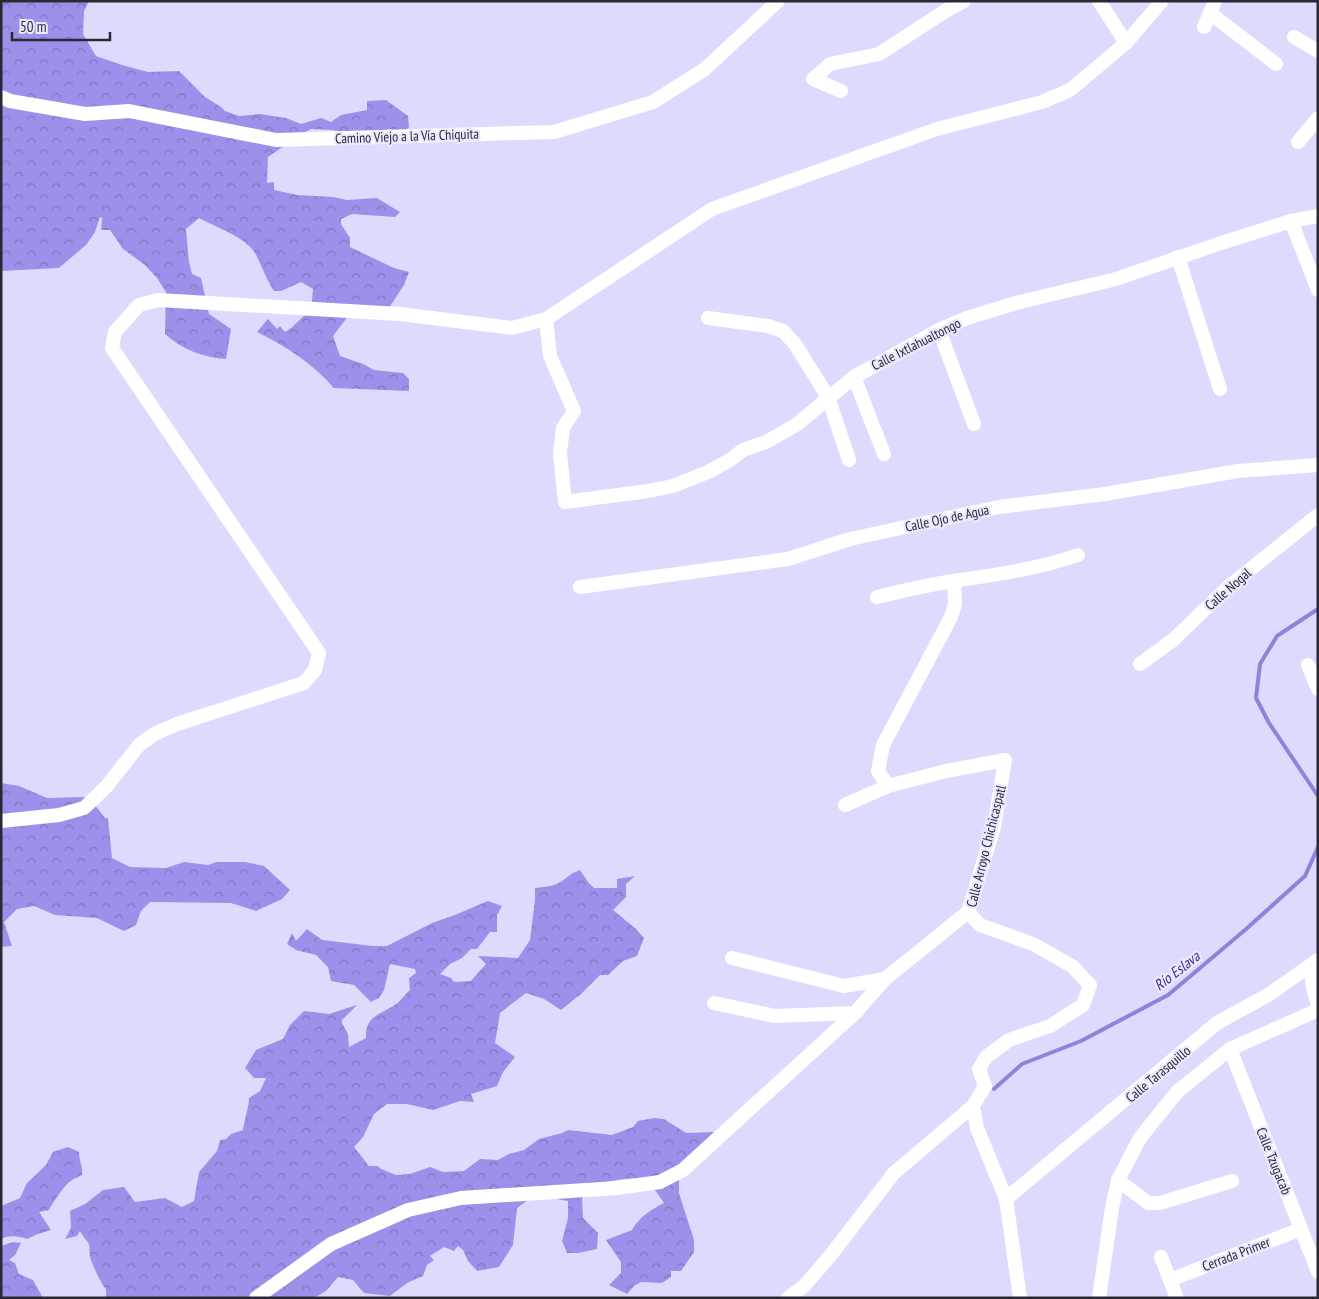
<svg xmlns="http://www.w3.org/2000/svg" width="1319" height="1299" font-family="'PT Sans Narrow',sans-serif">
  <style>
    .forest { fill: url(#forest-crowns) }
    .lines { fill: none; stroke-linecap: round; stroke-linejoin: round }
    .stream { stroke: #8e83db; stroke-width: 4 }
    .street { stroke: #fff; stroke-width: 14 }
    .labels { text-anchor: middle; stroke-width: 4.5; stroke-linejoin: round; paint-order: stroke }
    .street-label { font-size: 14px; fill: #292935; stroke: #eae9fe }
    .water-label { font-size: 15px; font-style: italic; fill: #42288e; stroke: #eae9fe }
  </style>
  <defs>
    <pattern id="forest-crowns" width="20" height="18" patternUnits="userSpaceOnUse" patternTransform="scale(1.25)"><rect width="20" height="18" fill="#9c91ea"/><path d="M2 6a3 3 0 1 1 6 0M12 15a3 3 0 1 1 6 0" fill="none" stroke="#7f76be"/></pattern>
  </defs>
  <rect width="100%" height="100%" fill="#dddbfd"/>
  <g class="forest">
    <path d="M 1,1 L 89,1 L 84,11 L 83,34 L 96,56 L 122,65 L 148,72 L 179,71 L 205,97 L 221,107 L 225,111 L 239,116 L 260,114 L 286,118 L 301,124 L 321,118 L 331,122 L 341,115 L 367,110 L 367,101 L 386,100 L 408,116 L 409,127 L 402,134 L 389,129 L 372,135 L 363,136 L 332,130 L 311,129 L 303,133 L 268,157 L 267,183 L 274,182 L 274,190 L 297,195 L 333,197 L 347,200 L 377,198 L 400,212 L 395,217 L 352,214 L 341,219 L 341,224 L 350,238 L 350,247 L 394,268 L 409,272 L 404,285 L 387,311 L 349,315 L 333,336 L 340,356 L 363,364 L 374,370 L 403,373 L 409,379 L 409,391 L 334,388 C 313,364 286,346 257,332 L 268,319 L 277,329 L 280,326 L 285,332 C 296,326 301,316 311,311 L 313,289 L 301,282 L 281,291 L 274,291 C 266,279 262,266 255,253 C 247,238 214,226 199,218 L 186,229 L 189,262 L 192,274 L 201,278 L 209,314 L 231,329 L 226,359 C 204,358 181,349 165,334 L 166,292 L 157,278 L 145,265 L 123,249 L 110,230 L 101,230 L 102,218 L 100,217 L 95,232 L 86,245 L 59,268 L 1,271 Z"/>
    <polygon points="1,783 19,786 47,798 84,797 92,801 105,818 108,818 112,858 130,867 166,868 184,862 208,865 216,862 245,862 264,866 290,890 282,899 256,911 231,903 150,902 141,911 136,925 124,931 97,918 55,915 34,906 17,909 4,922 12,946 1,947"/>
    <path d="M 580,870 L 588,882 L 594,888 L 617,888 L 617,879 L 635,876 L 626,884 L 626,897 L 613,910 L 636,929 L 644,938 L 637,956 L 623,961 L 608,975 L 600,975 L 582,993 L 561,1010 L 544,999 L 526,993 L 500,1013 L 495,1043 L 515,1057 L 503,1072 L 497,1086 L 471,1094 L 474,1102 L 460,1101 L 433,1110 L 407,1104 L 387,1104 L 374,1114 L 363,1137 L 354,1147 L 369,1166 L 378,1166 L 381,1169 L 396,1175 L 410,1174 L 430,1167 L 443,1172 L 464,1171 L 480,1159 L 498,1160 L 509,1154 L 524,1150 L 539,1139 L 562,1133 L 568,1130 L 612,1135 L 633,1127 L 638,1121 L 654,1118 L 664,1119 L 686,1133 L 716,1132 L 679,1169 L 679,1193 L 694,1240 L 694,1252 L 681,1271 L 671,1271 L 671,1277 L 662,1283 L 641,1282 L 634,1286 L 627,1294 L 609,1285 L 621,1273 L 621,1262 L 606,1240 L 632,1230 C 639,1217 652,1209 664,1203 C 658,1194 651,1182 639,1179 C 625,1177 603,1183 588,1186 L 582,1199 L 583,1218 L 598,1233 L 597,1249 L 578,1253 L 567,1253 L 562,1241 L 568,1218 L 568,1201 L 535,1195 L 517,1208 L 513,1245 L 499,1267 L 477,1271 L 468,1261 L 463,1250 L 458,1246 L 454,1251 L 444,1247 L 430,1256 L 434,1260 L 427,1265 L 423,1276 L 407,1283 L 390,1296 L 364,1293 L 353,1280 L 338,1277 L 326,1291 L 314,1298 L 106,1298 L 106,1289 C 101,1284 94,1268 91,1260 C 89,1255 90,1249 89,1244 C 87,1240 82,1236 80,1231 L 77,1236 L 65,1239 L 71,1228 L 70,1211 L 85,1204 L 103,1190 L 124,1187 L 135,1202 L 165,1198 L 182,1207 L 194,1201 L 199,1172 L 217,1151 L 220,1140 L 226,1139 L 231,1134 L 243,1130 C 244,1121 249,1107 249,1098 L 260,1091 L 266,1078 L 254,1078 L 245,1068 L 256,1050 L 283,1039 L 290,1025 L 304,1011 L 329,1014 L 357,1005 L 342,1020 L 342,1023 L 348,1034 L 349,1047 L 366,1038 C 365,1015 381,1015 396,1004 C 401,1001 405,994 410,990 L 409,978 L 416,973 L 415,969 L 390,964 L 384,990 L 379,998 L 371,1002 L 354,985 L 331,981 L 328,967 L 316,955 L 296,950 L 287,944 L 292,933 L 296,941 L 307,929 L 322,940 L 373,946 L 387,946 L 432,923 L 455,915 L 488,901 L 502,906 L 497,915 L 497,932 L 490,932 L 477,949 L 471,949 L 462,958 L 450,964 L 440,974 L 451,978 L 454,982 L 471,981 L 486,964 L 478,956 L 518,958 L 530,940 L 535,900 L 535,888 C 542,887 550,887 556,884 C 566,881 567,874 580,870 Z"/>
    <path d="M 68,1147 L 79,1152 C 79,1160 83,1167 82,1175 C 79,1177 74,1178 71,1181 C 66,1183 51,1205 49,1210 L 39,1212 L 51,1230 L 38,1234 L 27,1239 C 18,1236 10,1235 1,1239 L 1,1206 L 20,1198 L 27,1183 L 46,1165 L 53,1152 Z"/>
    <polygon points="13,1242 21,1243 15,1255 9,1260 15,1263 19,1274 33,1280 43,1298 1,1298 1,1246"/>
  </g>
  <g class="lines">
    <g class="stream">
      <polyline points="1318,609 1277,636 1260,664 1256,698 1269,723 1318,796"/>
      <polyline points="994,1089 1022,1064 1081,1041 1168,995 1245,930 1305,876 1318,847"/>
    </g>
    <g class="street">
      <polyline points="1099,1 1126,43 1162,1"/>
      <polyline points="1210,13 1276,64"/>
      <polyline points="1204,27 1215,1"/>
      <polyline points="1294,37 1318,51"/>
      <polyline points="841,91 813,79 830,64 879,54 947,10 964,1"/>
      <polyline points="1,97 10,101 85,114 129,111 276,140 554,132 653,102 705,69 778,1"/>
      <polyline points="1298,142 1318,118"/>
      <polyline points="1291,221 1318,290"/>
      <polyline points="1178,257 1220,389"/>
      <polyline points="708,318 768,326 783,331 795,344 828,397 849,460"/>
      <polyline points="546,319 550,356 574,411 563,428 560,453 565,502 648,491 673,486 708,472 730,460 743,450 766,442 796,425 854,377 939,330 967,318 1016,303 1116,279 1221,243 1291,221 1318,216"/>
      <polyline points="939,330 974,424"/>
      <polyline points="854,377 884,454"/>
      <polyline points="580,587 788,559 850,539 999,507 1105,494 1238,471 1318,465"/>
      <path d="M 877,597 C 902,591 927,585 953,581 C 995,575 1037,569 1078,555"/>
      <polyline points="1140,664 1173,640 1227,588 1318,515"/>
      <polyline points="1308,665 1318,689"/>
      <polyline points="888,786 878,771 883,745 951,617 955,604 954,581"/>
      <polyline points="845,805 888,786 946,771 1005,760 994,827 968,912 980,925 1033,944 1072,966 1090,985 1083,1005 1050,1026 1009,1040 986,1057 979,1069 985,1086 973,1106 977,1128 1006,1199 1020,1298"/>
      <polyline points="1,821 59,815 84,808 106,787 139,745 156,733 177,724 304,683 315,670 319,653 112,348 115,332 139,305 158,300 400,314 512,328 546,319 712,209 937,129 1042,102 1070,90 1126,43"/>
      <polyline points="732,958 844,986 885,979 968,912"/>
      <path d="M 1315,962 C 1310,980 1312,987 1318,1005"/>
      <polyline points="714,1003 775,1016 855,1013 885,979"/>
      <polyline points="1230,1049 1318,1272"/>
      <polyline points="1118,1180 1148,1203 1160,1203 1232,1181"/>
      <polyline points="1006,1199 1217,1023 1268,995 1318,960"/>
      <polyline points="1161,1257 1177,1298"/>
      <polyline points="1170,1280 1301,1229"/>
      <polyline points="256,1298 331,1244 408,1210 461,1198 617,1188 660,1182 683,1170 855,1013"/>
      <polyline points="788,1298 804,1286 830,1256 894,1173 973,1106"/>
      <polyline points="1099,1298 1112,1208 1118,1180 1140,1138 1177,1092 1230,1049 1318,1010"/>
    </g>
  </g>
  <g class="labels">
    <g class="street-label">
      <text transform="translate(407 136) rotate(-2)" y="5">Camino Viejo a la Vía Chiquita</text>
      <text transform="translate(916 344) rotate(-27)" y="5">Calle Ixtlahualtongo</text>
      <text transform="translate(947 518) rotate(-12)" y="5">Calle Ojo de Agua</text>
      <text transform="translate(1228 589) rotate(-41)" y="5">Calle Nogal</text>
      <text transform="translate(986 846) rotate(-76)" y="5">Calle Arroyo Chichicaspatl</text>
      <text transform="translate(1158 1074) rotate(-40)" y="5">Calle Tarasquillo</text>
      <text transform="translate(1274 1161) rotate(68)" y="5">Calle Tzugacab</text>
      <text transform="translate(1236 1254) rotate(-21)" y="5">Cerrada Primer</text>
    </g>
    <g class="water-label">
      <text transform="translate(1177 971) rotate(-38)" y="5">Río Eslava</text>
    </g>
  </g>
  <rect width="1319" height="1299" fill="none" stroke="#292935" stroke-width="5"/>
  <path d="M12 32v8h98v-8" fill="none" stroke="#292935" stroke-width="2.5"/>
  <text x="20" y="32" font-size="15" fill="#292935" stroke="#eae9fe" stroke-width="4" paint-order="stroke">50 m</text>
</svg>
